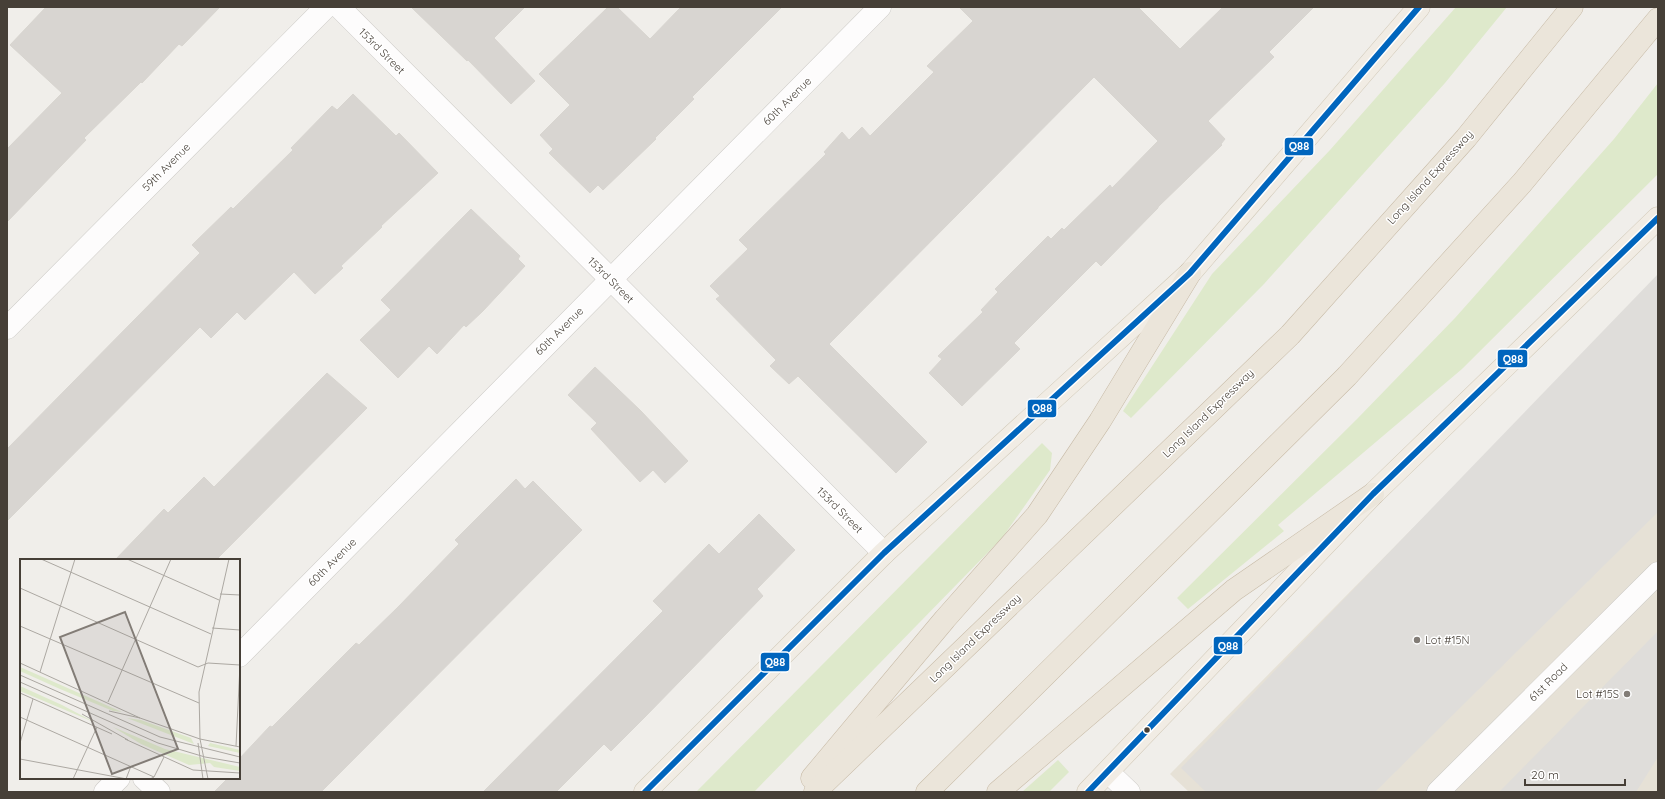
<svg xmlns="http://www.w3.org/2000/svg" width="1665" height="799" font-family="Quicksand,sans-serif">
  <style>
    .education { fill: #e6e1d6 }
    .green { fill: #dee9cb }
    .parking { fill: #dfddda }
    .building { fill: #d8d5d1; stroke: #d8d5d0 }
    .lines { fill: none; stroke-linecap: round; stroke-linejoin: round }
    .minor-casing { stroke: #cccac6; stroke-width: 23 }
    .major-casing { stroke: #d1c9b8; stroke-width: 23 }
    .highway-casing { stroke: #c7baa6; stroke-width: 23 }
    .minor { stroke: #fdfcfc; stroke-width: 22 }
    .major { stroke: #f1ece4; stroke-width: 22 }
    .highway { stroke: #ebe5da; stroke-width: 22 }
    .bus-1-casing { stroke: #fff; stroke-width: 9 }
    .bus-1 { stroke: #0065bd; stroke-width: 6 }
    .poi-dot { fill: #827c76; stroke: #fff; stroke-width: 1.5 }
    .bus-dot { fill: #463f37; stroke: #fff; stroke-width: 1.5 }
    .labels { text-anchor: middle; stroke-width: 3; stroke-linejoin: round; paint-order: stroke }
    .street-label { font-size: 11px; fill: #463f37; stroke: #fff }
    .poi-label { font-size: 11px; fill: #463f37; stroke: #fff; text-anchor: start }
    .inset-road { fill: none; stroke: #aca8a2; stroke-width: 1 }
    .view { fill: #827c76; fill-opacity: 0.15; stroke: #827c76; stroke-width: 2 }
    .inset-edge { fill: none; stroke: #463f37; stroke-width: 2 }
    .line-badge { stroke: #fff; stroke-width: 1.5 }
    .badge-label { font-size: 11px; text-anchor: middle; font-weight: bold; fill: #fff }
  </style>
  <rect width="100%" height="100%" fill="#f0eeea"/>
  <polygon class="education" points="1658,280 1658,792 1189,792 1170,774"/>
  <g class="green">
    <polygon points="1456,7 1507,7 1445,83 1264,284 1131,418 1123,411 1212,274 1330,150"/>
    <polygon points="1658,83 1658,174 1462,369 1278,525 1284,531 1188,609 1177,598 1357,419 1455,318 1614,139"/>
    <polygon points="1042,443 1052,453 1050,470 1002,538 754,792 696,792"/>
    <polygon points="1058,760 1069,772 1049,792 1022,792"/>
  </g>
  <g class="parking">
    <polygon points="1658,274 1658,512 1375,792 1206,792 1181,768"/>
    <polygon points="1658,631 1658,757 1636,792 1499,792"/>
  </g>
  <g class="building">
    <polygon points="46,7 220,7 182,46 179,44 142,83 141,82 84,138 86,140 7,222 7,149 62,93 10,45"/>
    <polygon points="411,7 525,7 494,38 535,81 511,104 468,60 467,61"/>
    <polygon points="608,7 617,7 650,39 681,7 782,7 692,97 694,99 655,138 656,139 603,190 598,185 590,193 549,153 553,149 540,135 570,105 539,74"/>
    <polygon points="959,7 1138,7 1180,49 1223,7 1314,7 1269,52 1274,57 1208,121 1225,139 1221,144 1222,145 1158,207 1158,208 1101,266 1096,261 1014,343 1020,349 962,406 929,373 942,359 938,356 983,312 981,310 998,292 995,289 1048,236 1051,239 1062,228 1064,230 1110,185 1112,188 1158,141 1094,77 829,344 927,442 896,473 798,376 789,384 770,366 776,360 716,299 720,296 710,286 748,249 739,240 826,154 824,152 842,132 849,140 862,127 870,136 934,72 927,66 973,21"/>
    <polygon points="353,94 396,136 399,133 438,173 381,226 382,227 341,266 343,268 315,294 294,272 245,320 237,312 211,338 200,327 7,521 7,449 200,253 192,245 231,207 233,209 293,150 291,148 332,106 337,110"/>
    <polygon points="471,209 520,256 518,259 525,266 483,311 466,327 464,325 437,354 429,346 398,378 360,340 391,310 381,300"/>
    <polygon points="595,367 641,411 688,461 665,483 653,470 640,482 591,429 597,423 568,395"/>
    <polygon points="327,373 367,408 216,560 115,560 164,509 168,513 204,477 214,487"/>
    <polygon points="516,479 525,489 533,481 582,530 321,792 214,792 228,778 239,778 239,759 270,726 272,727 356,643 359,645 398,607 459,544 455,540"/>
    <polygon points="759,514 795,550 757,589 763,596 643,719 611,751 604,744 556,792 483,792 663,611 653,601 709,544 719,554"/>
  </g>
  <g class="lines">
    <defs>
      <g id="minor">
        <polyline points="339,7 884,553"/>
        <polyline points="7,328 326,7"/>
        <polyline points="239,656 880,7"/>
        <polyline points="1108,772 1129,792"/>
        <polyline points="144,778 159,792"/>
        <polyline points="105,792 119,778"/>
        <polyline points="1438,792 1658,573"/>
      </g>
      <g id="major">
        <polyline points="645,792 884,553 1190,273 1419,7"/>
        <polyline points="1088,792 1373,494 1658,218"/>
      </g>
      <g id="highway">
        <polyline points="812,778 945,619 1037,515 1100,421 1190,273"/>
        <polyline points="815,792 1290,335 1466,138 1572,7"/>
        <polyline points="927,792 1347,376 1522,183 1658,19"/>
        <polyline points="998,792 1234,590 1373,494"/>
      </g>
    </defs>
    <use href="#minor" class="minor-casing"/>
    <use href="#major" class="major-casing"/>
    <use href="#highway" class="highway-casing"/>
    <use href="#minor" class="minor"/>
    <use href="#major" class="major"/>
    <use href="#highway" class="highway"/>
    <defs>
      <g id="bus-1">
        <polyline points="645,792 884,553 1190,273 1419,7"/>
        <polyline points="1088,792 1373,494 1658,218"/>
      </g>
    </defs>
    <use href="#bus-1" class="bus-1-casing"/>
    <use href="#bus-1" class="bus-1"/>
  </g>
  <g class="poi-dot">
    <circle cx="1417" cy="640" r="4"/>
    <circle cx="1627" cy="694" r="4"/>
  </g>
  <circle class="bus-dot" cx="1147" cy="730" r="3.5"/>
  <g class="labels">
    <g class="street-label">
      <text transform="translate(382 51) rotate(45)" y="4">153rd Street</text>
      <text transform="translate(787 101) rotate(-45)" y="4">60th Avenue</text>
      <text transform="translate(166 167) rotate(-45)" y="4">59th Avenue</text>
      <text transform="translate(1430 177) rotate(-48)" y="4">Long Island Expressway</text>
      <text transform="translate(611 280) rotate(45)" y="4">153rd Street</text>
      <text transform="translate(559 331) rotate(-45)" y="4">60th Avenue</text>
      <text transform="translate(1208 413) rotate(-44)" y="4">Long Island Expressway</text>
      <text transform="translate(840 510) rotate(45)" y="4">153rd Street</text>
      <text transform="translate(332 562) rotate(-45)" y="4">60th Avenue</text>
      <text transform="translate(975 638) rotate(-44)" y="4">Long Island Expressway</text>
      <text transform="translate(1548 682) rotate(-45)" y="4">61st Road</text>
    </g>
    <g class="poi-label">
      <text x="1425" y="644">Lot #15N</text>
      <text x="1619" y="698" text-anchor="end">Lot #15S</text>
    </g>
  </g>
  <g transform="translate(20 559)">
    <rect width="220" height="220" fill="#f0eeea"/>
    <path d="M 0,108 L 102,153 L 93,152 L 40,130 L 0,112 ZM 0,127 L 42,146 L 76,164 L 0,132 ZM 107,159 L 121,161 L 171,179 L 174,185 ZM 93,168 L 145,190 L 220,208 L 220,212 L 194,208 L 190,204 L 169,206 L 121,185 ZM 190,184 L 220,191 L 220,194 L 188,187 Z" fill="#dee9cb"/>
    <path class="inset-road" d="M 21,0 L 191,75M 107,0 L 199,41M 0,29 L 178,108 L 188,104 L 220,106 L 216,187M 200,35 L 220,36M 0,67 L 179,144M 192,69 L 220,71M 0,104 L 120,159 L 180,180 L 220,188M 20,113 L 55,0M 0,116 L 140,178 L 220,198M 0,123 L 138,184 L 185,198 L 220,204M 0,134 L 92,175M 88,143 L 151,0M 89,152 L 120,159M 62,155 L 108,181M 0,158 L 134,218M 105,180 L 173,211 L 220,214M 0,184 L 13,140M 178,184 L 183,220M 0,200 L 107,220M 53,220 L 77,168M 106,220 L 111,207M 130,220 L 134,218 L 144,198M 188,220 L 180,180 L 179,133 L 209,0"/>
    <path class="view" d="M 105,53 L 158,190 L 92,215 L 40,78 Z"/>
    <rect width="220" height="220" class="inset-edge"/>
  </g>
  <g class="line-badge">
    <rect x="1284" y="137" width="30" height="19" rx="4" fill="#0065bd"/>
    <rect x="1497" y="349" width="31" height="19" rx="4" fill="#0065bd"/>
    <rect x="1027" y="399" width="30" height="19" rx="4" fill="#0065bd"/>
    <rect x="1213" y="636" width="30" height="19" rx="4" fill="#0065bd"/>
    <rect x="760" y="652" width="30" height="20" rx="4" fill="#0065bd"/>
  </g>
  <g class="badge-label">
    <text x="1299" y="150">Q88</text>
    <text x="1513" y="363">Q88</text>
    <text x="1042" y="412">Q88</text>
    <text x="1228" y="650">Q88</text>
    <text x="775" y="666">Q88</text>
  </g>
  <rect width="1665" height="799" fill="none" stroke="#463f37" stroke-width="16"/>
  <path d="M1525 779v6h100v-6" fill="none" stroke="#463f37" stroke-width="2"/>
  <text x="1531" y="779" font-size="12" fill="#463f37" stroke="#ffffff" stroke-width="3" paint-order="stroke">20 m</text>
</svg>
